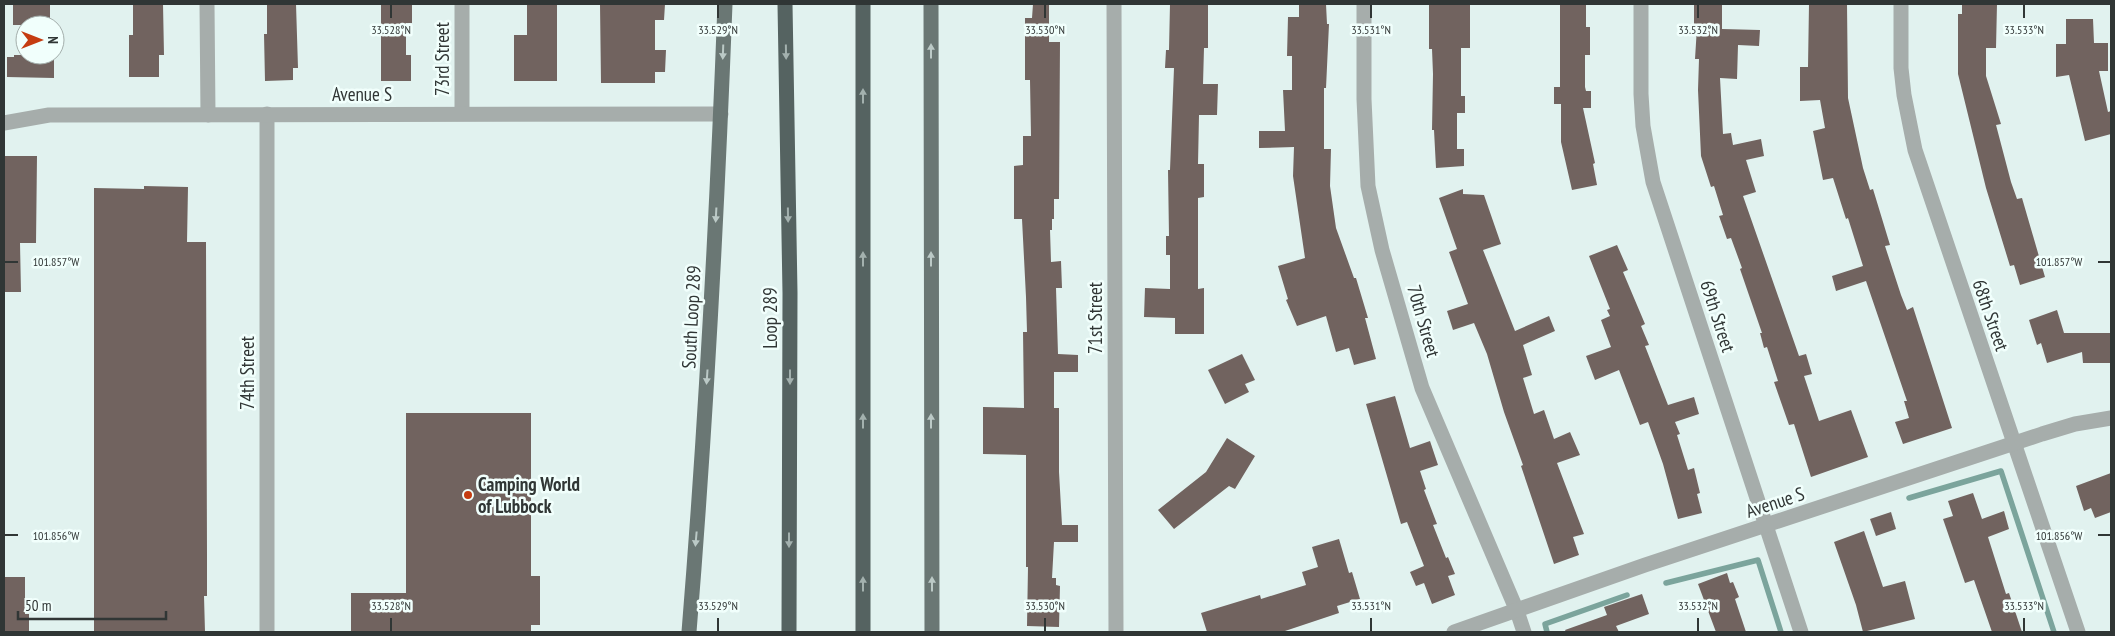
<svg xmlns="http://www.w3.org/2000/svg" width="2115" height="636" font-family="'PT Sans Narrow',sans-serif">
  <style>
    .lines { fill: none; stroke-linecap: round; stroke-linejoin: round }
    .stream { stroke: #7ba49c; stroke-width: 5.5 }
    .building { fill: #71635f }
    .minor { stroke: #a6adab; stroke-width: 15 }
    .major { stroke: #6a7774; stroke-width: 15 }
    .highway { stroke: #556361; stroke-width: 15 }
    .oneway { fill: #bbc9c6 }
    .oneway2 { fill: #a3b1ae }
    .ticks { fill: none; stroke: #303635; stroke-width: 2 }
    .poi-dot { fill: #c53c11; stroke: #f1fffc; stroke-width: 2 }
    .labels { text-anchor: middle; stroke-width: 5; stroke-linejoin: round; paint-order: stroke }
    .street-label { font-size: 19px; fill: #303635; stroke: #f1fffc }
    .poi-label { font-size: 19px; font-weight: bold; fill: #303635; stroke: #f1fffc; text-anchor: start }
    .ticks-label { font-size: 12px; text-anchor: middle; fill: #303635; stroke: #f1fffc; stroke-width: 5; stroke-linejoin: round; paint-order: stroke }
  </style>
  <rect width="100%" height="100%" fill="#e1f2ef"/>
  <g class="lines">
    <g class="stream">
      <polyline points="1909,498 2001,471 2054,632"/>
      <polyline points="1666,583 1758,560 1781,632"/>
      <polyline points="1547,632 1545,624 1627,595"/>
    </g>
  </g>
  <g class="building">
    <rect x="13" y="4" width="37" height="21"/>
    <polygon points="133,4 163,4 164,55 159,55 159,77 129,77 129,35 133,35"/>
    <polygon points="267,4 296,4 298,68 293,68 293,80 265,81 264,34 267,34"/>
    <polygon points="381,4 412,4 412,23 406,23 406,55 411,55 411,81 381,81"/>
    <polygon points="527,4 557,4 557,81 514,81 514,35 527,35"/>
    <polygon points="600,4 665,4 664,20 655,20 655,50 666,50 665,72 655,72 655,83 601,83"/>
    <polygon points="1033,4 1049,4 1049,42 1060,42 1059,199 1054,199 1054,219 1052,219 1052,230 1050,230 1051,262 1061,261 1062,288 1056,288 1058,354 1078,355 1078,372 1054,372 1054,408 1059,408 1059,472 1062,525 1078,525 1078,542 1054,542 1052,578 1056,578 1056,585 1060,586 1059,627 1027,626 1028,567 1026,567 1026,455 983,454 983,407 1024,408 1023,332 1027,332 1026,297 1022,219 1014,219 1014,166 1023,165 1023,136 1031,136 1030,80 1025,80 1025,18 1032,18"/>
    <polygon points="1170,4 1208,4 1208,48 1204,48 1203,84 1218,84 1217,115 1199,115 1198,164 1204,164 1204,197 1198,198 1198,289 1204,288 1204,334 1175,334 1175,318 1144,317 1145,288 1170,289 1170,255 1166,255 1166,236 1169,236 1168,170 1170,170 1174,68 1165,68 1166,50 1169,50"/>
    <polygon points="1299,4 1326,4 1327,24 1329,24 1326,88 1324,88 1324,149 1331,149 1330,186 1336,228 1354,278 1356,278 1368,318 1365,318 1376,359 1354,365 1349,348 1336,352 1326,316 1297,326 1286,300 1288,299 1278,266 1305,258 1293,176 1294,147 1259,148 1259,131 1285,131 1283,90 1292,90 1292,56 1287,56 1288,17 1299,17"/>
    <polygon points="1429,4 1470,4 1470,48 1461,48 1461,96 1465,96 1465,113 1457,113 1457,149 1464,149 1464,166 1436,168 1434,130 1432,130 1433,74 1432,49 1429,49"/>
    <polygon points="1560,4 1586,4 1586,27 1590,27 1590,55 1585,55 1585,87 1586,91 1591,91 1591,108 1583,108 1595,163 1593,164 1597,185 1572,190 1561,142 1561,104 1554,104 1554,87 1560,87"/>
    <polygon points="1694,4 1722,4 1722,29 1760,30 1759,46 1738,45 1737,79 1720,78 1723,134 1731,133 1733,145 1761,139 1764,156 1746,160 1756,192 1743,196 1799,356 1806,354 1812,374 1804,376 1819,421 1851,410 1868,457 1811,477 1794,424 1789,425 1774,382 1778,381 1767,347 1764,348 1760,333 1762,333 1740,269 1742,268 1731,238 1727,239 1719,216 1723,215 1714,186 1711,187 1701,156 1698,90 1699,59 1695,59 1697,27 1694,27"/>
    <polygon points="1809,4 1847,4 1848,98 1863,168 1870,190 1873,189 1890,245 1885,246 1901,295 1907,310 1913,307 1952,428 1903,444 1895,422 1909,418 1904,401 1907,401 1866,281 1836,291 1832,276 1863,266 1848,218 1846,219 1833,178 1823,180 1813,131 1825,128 1820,100 1800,101 1800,67 1808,67"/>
    <polygon points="1962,4 1997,4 1996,48 1986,48 1986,76 2001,124 1996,125 2011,182 2017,199 2022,198 2045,277 2020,285 2014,265 2010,266 1986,188 1958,74 1958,14 1962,14"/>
    <polygon points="2066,19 2093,19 2094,43 2108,43 2108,71 2099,71 2108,112 2111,111 2111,134 2085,141 2069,75 2056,77 2056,44 2066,44"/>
    <polygon points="14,55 54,55 54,78 7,77 7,57 14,57"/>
    <polygon points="4,156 37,156 36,243 20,243 21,292 4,292"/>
    <polygon points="144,186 188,187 187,242 206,242 207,554 207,596 204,596 205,632 94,632 94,188 144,189"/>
    <polygon points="1463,189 1463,194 1484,195 1501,244 1483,250 1515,331 1549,316 1555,331 1523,345 1532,375 1523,378 1534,414 1544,410 1554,439 1570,432 1580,455 1557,463 1584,534 1573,537 1579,555 1554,564 1521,466 1523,465 1504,412 1487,354 1474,323 1453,330 1447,311 1468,304 1449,252 1457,249 1439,198"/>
    <polygon points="1617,245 1628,270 1623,272 1645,324 1641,326 1649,345 1645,346 1668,405 1694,397 1699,414 1675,422 1680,434 1677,435 1688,470 1694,468 1700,493 1697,494 1702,513 1678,519 1663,464 1648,422 1640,425 1619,370 1595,380 1586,356 1611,347 1601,320 1610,316 1607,310 1610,309 1589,256"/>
    <polygon points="2057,310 2064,333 2111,333 2111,363 2083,363 2082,352 2047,363 2041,343 2037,345 2029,320"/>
    <polygon points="1242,354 1255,380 1245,384 1249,392 1225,404 1208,370"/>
    <polygon points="1395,396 1410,448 1430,441 1438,465 1420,471 1426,489 1424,490 1437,524 1433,525 1446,558 1448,557 1455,574 1448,576 1455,595 1432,604 1424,583 1416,586 1410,572 1424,566 1407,522 1401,524 1366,404"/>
    <polygon points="406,413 531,413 531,576 540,576 540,625 531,625 531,632 351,632 351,593 406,593"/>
    <polygon points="1227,438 1255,456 1235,489 1229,486 1174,529 1158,510 1206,472"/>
    <polygon points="2111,473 2111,512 2095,518 2091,508 2084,511 2076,486"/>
    <polygon points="1973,493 1982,519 2004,511 2009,529 1988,537 2006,594 2009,593 2022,632 1992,632 1974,580 1965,583 1943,519 1953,516 1948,501"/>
    <polygon points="1891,512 1896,529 1876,536 1870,519"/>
    <polygon points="1864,531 1883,587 1905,581 1915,619 1863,632 1856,605 1834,542"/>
    <polygon points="1339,539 1349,573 1352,572 1360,599 1337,606 1339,613 1282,632 1207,632 1201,613 1260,595 1261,599 1306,585 1302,572 1318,567 1312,547"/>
    <polygon points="1727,573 1730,583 1733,582 1739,597 1735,599 1746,632 1716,632 1698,584"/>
    <polygon points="4,577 25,577 25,614 29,614 29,632 4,632"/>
    <polygon points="1642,594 1649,614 1616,626 1619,632 1566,632 1565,630 1607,615 1604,607"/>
  </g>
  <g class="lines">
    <g class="minor">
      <polyline points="207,4 208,115"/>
      <polyline points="1114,4 1116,632"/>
      <polyline points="1364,4 1364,99 1368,186 1382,250 1422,388 1517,611 1524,632"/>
      <polyline points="1641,4 1641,94 1643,126 1653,182 1801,632"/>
      <polyline points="1901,4 1901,68 1904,95 1915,150 2078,632"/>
      <polyline points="462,113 462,4"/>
      <polyline points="267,114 267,632"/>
      <polyline points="4,123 49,115 721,114"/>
      <polyline points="1454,632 1645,565 2042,434 2075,424 2111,418"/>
    </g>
    <g class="major">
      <polyline points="931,4 932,632"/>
      <path d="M 689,632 C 706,423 717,214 725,4"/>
    </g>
    <g class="highway">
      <polyline points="785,4 790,293 789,632"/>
      <polyline points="863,632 863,4"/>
    </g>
  </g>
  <defs><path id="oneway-solid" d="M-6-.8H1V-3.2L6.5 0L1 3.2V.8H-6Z" transform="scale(1.25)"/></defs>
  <g class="oneway">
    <use href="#oneway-solid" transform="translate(931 51) rotate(-90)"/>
    <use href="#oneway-solid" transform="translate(723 52) rotate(92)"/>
    <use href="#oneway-solid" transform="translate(716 215) rotate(93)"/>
    <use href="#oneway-solid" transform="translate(931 259) rotate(-90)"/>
    <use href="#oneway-solid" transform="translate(707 377) rotate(94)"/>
    <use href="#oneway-solid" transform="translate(931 421) rotate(-90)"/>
    <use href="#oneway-solid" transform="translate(696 539) rotate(95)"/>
    <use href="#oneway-solid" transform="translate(932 584) rotate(-90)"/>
  </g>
  <g class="oneway2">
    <use href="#oneway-solid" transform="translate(786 52) rotate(89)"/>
    <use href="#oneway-solid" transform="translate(863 96) rotate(-90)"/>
    <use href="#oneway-solid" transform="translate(788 215) rotate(89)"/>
    <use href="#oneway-solid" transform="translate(863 259) rotate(-90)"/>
    <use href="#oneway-solid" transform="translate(790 377) rotate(90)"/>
    <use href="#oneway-solid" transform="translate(863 421) rotate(-90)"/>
    <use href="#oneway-solid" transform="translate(789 540) rotate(90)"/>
    <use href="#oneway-solid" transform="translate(863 584) rotate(-90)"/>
  </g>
  <path class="ticks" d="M 391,5 L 391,18M 718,5 L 718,18M 1045,5 L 1045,18M 1371,5 L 1371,18M 1698,5 L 1698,18M 2024,5 L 2024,18M 5,262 L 18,262M 2098,262 L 2110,262M 5,535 L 18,535M 2098,535 L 2110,535M 391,618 L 391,631M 718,618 L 718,631M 1045,618 L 1045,631M 1371,618 L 1371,631M 1698,618 L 1698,631M 2024,618 L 2024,631"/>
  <circle class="poi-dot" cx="468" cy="495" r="5"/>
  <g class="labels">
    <g class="street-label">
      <text transform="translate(442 59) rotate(-90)" y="7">73rd Street</text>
      <text x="362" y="101">Avenue S</text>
      <text transform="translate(1991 315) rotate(71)" y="7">68th Street</text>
      <text transform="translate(1718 316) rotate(72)" y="7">69th Street</text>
      <text transform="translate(691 317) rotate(-87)" y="7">South Loop 289</text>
      <text transform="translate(770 318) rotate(-90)" y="7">Loop 289</text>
      <text transform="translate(1095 318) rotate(-90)" y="7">71st Street</text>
      <text transform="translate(1424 321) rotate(74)" y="7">70th Street</text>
      <text transform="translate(247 373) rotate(-90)" y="7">74th Street</text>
      <text transform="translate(1775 502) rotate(-18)" y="7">Avenue S</text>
    </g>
    <g class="poi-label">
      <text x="478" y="491">Camping World<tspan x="478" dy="22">of Lubbock</tspan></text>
    </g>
  </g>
  <g class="ticks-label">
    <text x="391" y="34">33.528°N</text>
    <text x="718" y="34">33.529°N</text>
    <text x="1045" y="34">33.530°N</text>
    <text x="1371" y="34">33.531°N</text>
    <text x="1698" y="34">33.532°N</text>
    <text x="2024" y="34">33.533°N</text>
    <text x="2059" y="266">101.857°W</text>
    <text x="56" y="266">101.857°W</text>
    <text x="2059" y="540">101.856°W</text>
    <text x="56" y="540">101.856°W</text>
    <text x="391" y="610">33.528°N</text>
    <text x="718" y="610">33.529°N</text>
    <text x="1045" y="610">33.530°N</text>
    <text x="1371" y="610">33.531°N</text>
    <text x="1698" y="610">33.532°N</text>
    <text x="2024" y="610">33.533°N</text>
  </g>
  <rect width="2115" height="636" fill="none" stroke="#303635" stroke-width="10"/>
  <g transform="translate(40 40) rotate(90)"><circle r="24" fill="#f1fffc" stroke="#a4afac"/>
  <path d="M0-4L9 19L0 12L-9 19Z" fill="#c53c11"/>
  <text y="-8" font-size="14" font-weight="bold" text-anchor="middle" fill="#303635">N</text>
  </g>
  <path d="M18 611v8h148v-8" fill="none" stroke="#303635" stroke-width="2.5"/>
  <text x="25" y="611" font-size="15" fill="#303635" stroke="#f1fffc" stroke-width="4" paint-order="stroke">50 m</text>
</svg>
